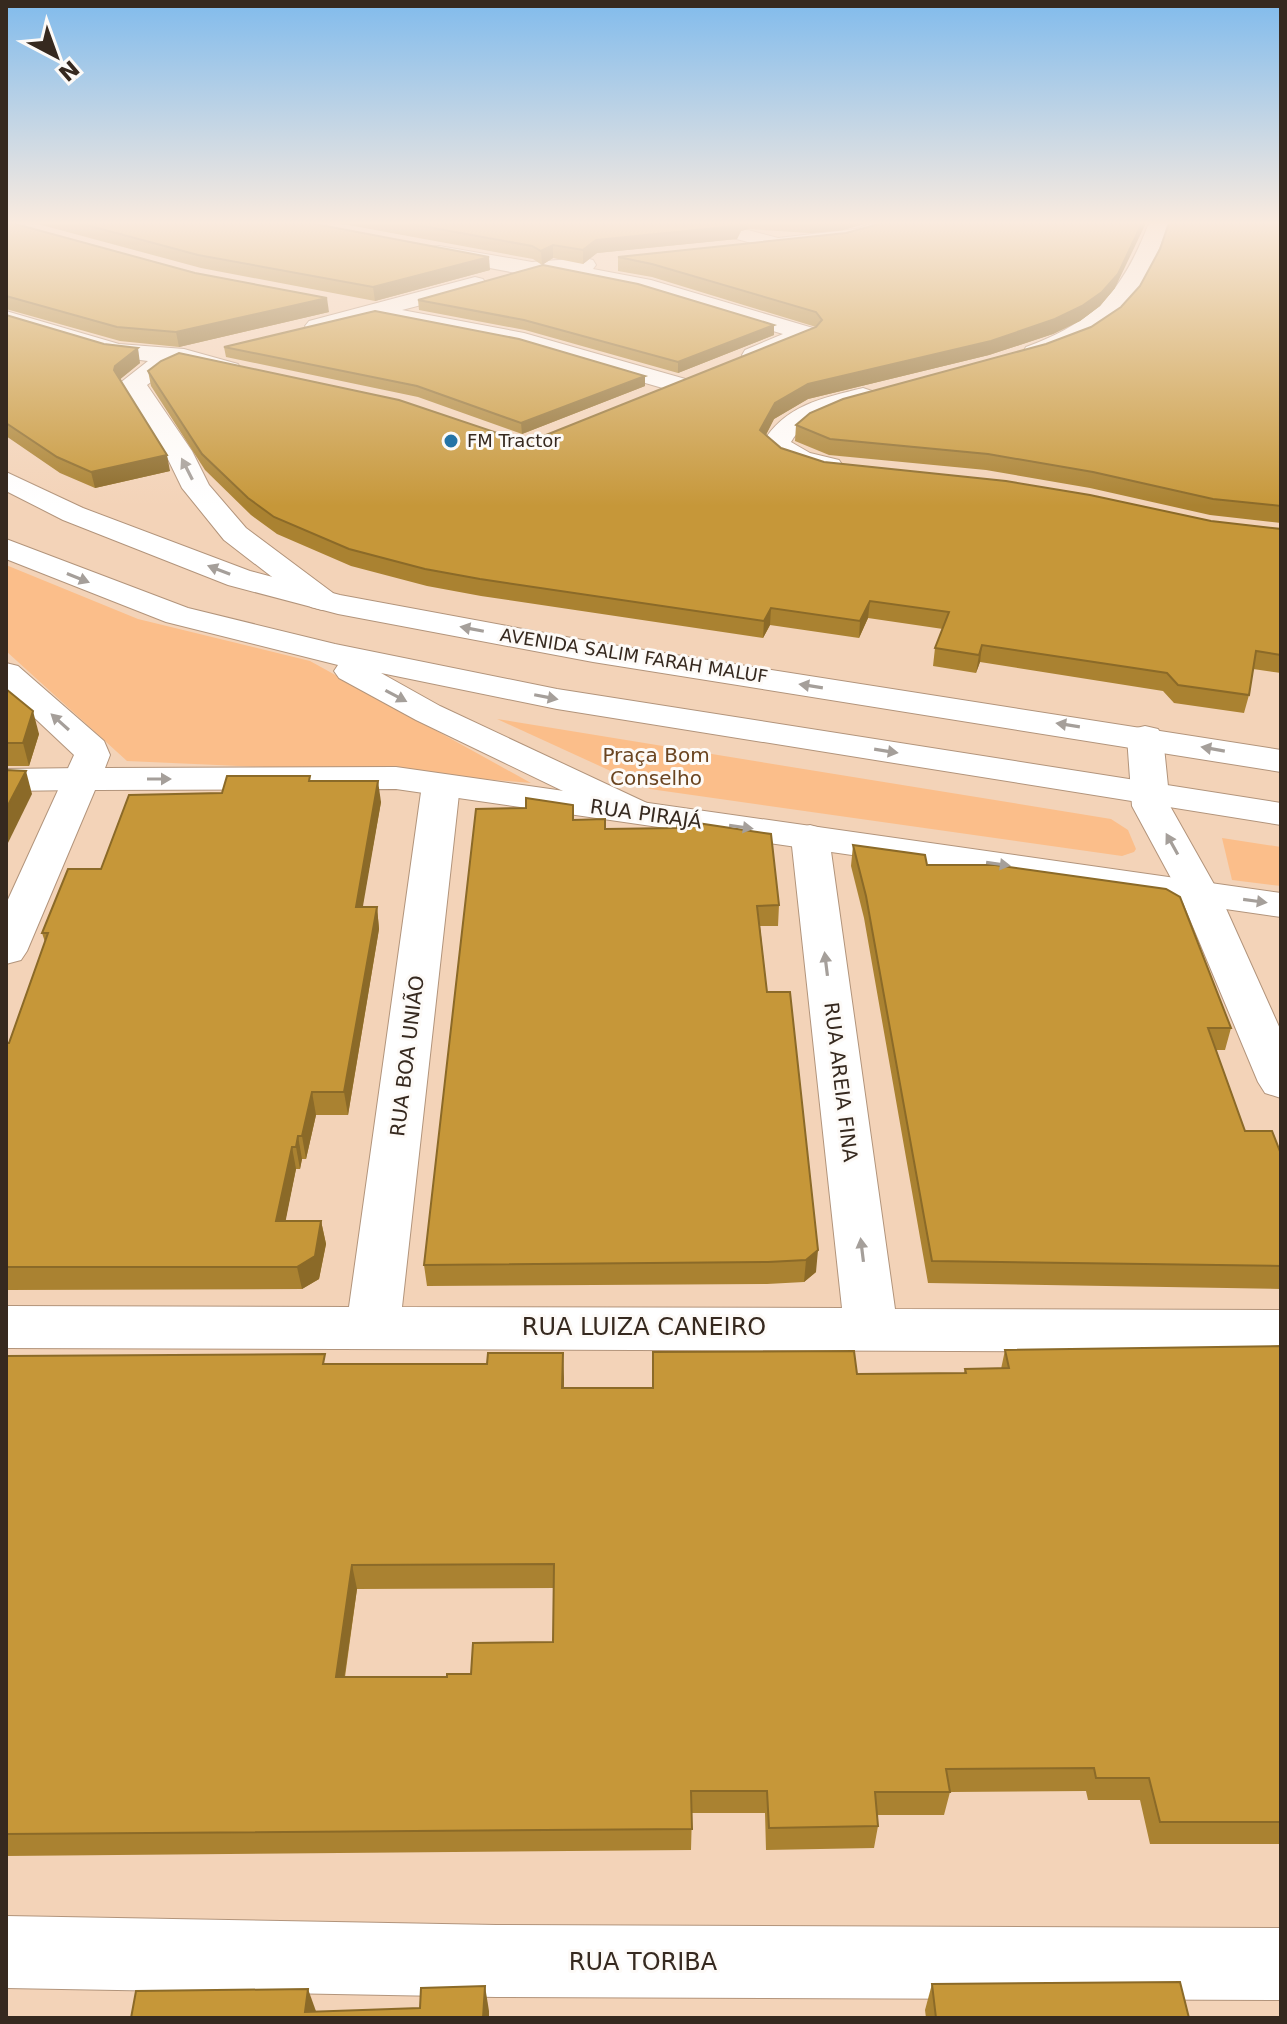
<svg xmlns="http://www.w3.org/2000/svg" width="1287" height="2024" font-family="'DejaVu Sans',sans-serif">
  <style>
    .green { fill: #fbbe8a }
    .lines { fill: none; stroke-linecap: round; stroke-linejoin: round }
    .street-casing { stroke: #b2947b; stroke-width: 2 }
    .secondary-casing { stroke: #b2947b; stroke-width: 2 }
    .highway-casing { stroke: #b2947b; stroke-width: 2 }
    .street { fill: #fff; fill-rule: evenodd }
    .secondary { fill: #fff; fill-rule: evenodd }
    .highway { fill: #fff; fill-rule: evenodd }
    .wall { fill: #aa8231; fill-rule: evenodd }
    .shaded-wall { fill: #8b6a28 }
    .building { fill: #c69739; stroke: #8b6a28; stroke-width: 2; fill-rule: evenodd }
    .oneway { fill: #a59f9a }
    .poi-dot { fill: #2674a6; stroke: #fdfaf7; stroke-width: 3 }
    .labels { text-anchor: middle; stroke-width: 6; stroke-linejoin: round; paint-order: stroke }
    .far-poi-label { font-size: 18px; fill: #36291f; stroke: #fdfaf7; text-anchor: start }
    .far-street-label { font-size: 18px; fill: #36291f; stroke: #fdfaf7 }
    .park-label { font-size: 20px; fill: #6a4420; stroke: #fdfaf7 }
    .street-label { font-size: 20px; fill: #36291f; stroke: #fdfaf7 }
    .near-street-label { font-size: 24px; fill: #36291f; stroke: #fdfaf7 }
  </style>
  <rect width="100%" height="100%" fill="#f3d3b8"/>
  <g class="green">
    <polygon points="6,565 138,619 310,661 531,783 422,774 127,761 6,651"/>
    <polygon points="497,719 1111,819 1128,830 1136,849 1134,852 1122,856 650,789"/>
    <polygon points="1222,838 1281,847 1281,886 1232,880"/>
  </g>
  <g class="lines">
    <defs>
      <g id="street">
        <polygon points="688,223 721,223 778,238 856,229 874,223 903,223 900,227 859,241 778,250 691,227"/>
        <path d="M 1149,223 L 1169,223 C 1149,280 1121,328 1062,350 C 1050,355 1039,360 1026,357 L 1023,352 L 1026,347 C 1096,321 1122,292 1149,223 Z"/>
        <polygon points="439,246 532,262 585,258 593,260 596,265 593,269 651,280 813,328 817,333 813,338 754,362 745,360 742,355 745,350 783,334 639,291 552,274 532,276 431,257 428,252 431,247"/>
        <polygon points="475,277 483,279 486,284 483,289 402,310 524,333 689,380 693,385 689,390 680,393 520,347 387,321 384,315 317,333 309,331 305,326 309,321"/>
        <path d="M 6,311 L 119,344 L 184,349 L 238,364 L 241,369 L 238,374 C 198,384 196,347 147,385 L 192,451 L 209,485 L 246,528 L 333,593 L 338,600 L 333,607 L 322,610 L 311,607 L 224,540 L 182,488 L 164,451 L 120,383 L 148,361 L 108,356 L 6,325 Z"/>
        <path d="M 863,388 L 872,391 L 876,396 L 872,401 C 844,408 806,415 791,442 L 810,453 L 839,460 L 843,466 L 839,472 C 816,478 776,464 762,444 C 784,405 823,398 863,388 Z"/>
        <polygon points="1145,726 1158,729 1163,737 1170,806 1219,893 1281,1031 1281,1098 1265,1093 1258,1082 1179,893 1132,806 1127,737 1132,729"/>
        <polygon points="81,768 94,771 100,779 94,787 81,790 6,791 6,769"/>
        <polygon points="441,774 454,777 460,785 402,1307 842,1308 791,837 796,829 810,825 824,829 829,837 895,1309 1281,1310 1281,1352 6,1348 6,1306 349,1307 422,785 428,777"/>
        <polygon points="6,1916 496,1925 1281,1928 1281,2000 496,1997 6,1988"/>
      </g>
      <polygon id="secondary" points="6,663 18,666 104,741 110,755 105,768 396,767 1281,893 1281,917 396,789 95,790 27,951 21,960 6,964 6,904 74,755 6,691"/>
      <g id="highway">
        <polygon points="6,472 83,508 250,571 340,595 593,642 1281,750 1281,772 593,662 338,614 228,585 63,520 6,491"/>
        <polygon points="6,539 188,608 335,644 557,689 1281,803 1281,825 557,709 381,673 440,706 649,804 655,812 649,820 636,823 623,820 416,720 339,678 334,671 338,665 166,622 6,559"/>
      </g>
    </defs>
    <use href="#street" class="street-casing"/>
    <use href="#secondary" class="secondary-casing"/>
    <use href="#highway" class="highway-casing"/>
    <use href="#street" class="street"/>
    <use href="#secondary" class="secondary"/>
    <use href="#highway" class="highway"/>
  </g>
  <g class="wall">
    <polygon points="6,223 329,312 179,347 120,341 6,309"/>
    <polygon points="34,223 310,223 490,270 375,301 201,268"/>
    <polygon points="337,223 867,223 843,230 810,233 748,229 741,231 737,239 597,253 583,264 553,258 542,265 533,259"/>
    <polygon points="1281,223 1281,523 1210,515 1090,488 986,470 829,455 795,441 796,425 1046,344 1091,327 1121,307 1140,286"/>
    <polygon points="846,233 1115,288 1100,306 1080,321 1053,334 989,355 808,399 774,419 766,435 781,448 824,462 1211,521 1281,529 1281,673 1253,669 1249,695 1244,713 1174,703 1163,691 980,662 976,673 933,666 935,648 943,629 868,618 859,638 770,625 763,638 481,596 427,586 351,566 277,534 251,515 205,470 151,386 148,371 518,440 541,437 816,327 652,277 618,271 618,257"/>
    <polygon points="418,300 774,325 774,335 678,373 525,330 419,310"/>
    <polygon points="6,315 140,363 120,379 170,471 95,488 60,473 6,436"/>
    <polygon points="224,347 645,386 522,434 418,397 226,357"/>
    <polygon points="6,689 39,734 29,766 6,766"/>
    <polygon points="311,781 381,802 362,907 377,907 379,929 348,1115 316,1115 306,1159 302,1159 300,1169 296,1169 285,1221 321,1221 326,1244 319,1279 302,1289 6,1290 6,1043 9,1043 45,942 42,933 101,869 222,793"/>
    <polygon points="574,820 605,829 779,905 778,926 760,926 767,992 816,1272 804,1282 767,1284 427,1286 424,1265"/>
    <polygon points="853,845 927,865 1231,1028 1225,1050 1216,1050 1245,1131 1281,1154 1281,1289 928,1283 864,918 851,866"/>
    <path d="M 1281,1346 L 1281,1844 L 1150,1844 L 1140,1800 L 1088,1800 L 1086,1791 L 950,1792 L 944,1815 L 877,1815 L 878,1826 L 874,1848 L 766,1850 L 765,1813 L 692,1813 L 691,1850 L 6,1856 L 6,1356 L 327,1364 L 564,1378 L 564,1388 L 652,1388 L 857,1374 L 964,1373 L 965,1369 L 1001,1369 L 1005,1350 ZM 554,1588 L 553,1642 L 471,1674 L 447,1677 L 345,1677 L 357,1589 Z"/>
    <polygon points="932,1984 1189,2018 926,2018 925,2010"/>
  </g>
  <g class="shaded-wall">
    <polygon points="739,223 748,223 748,229 741,231 737,239 597,253 583,264 583,250 596,240"/>
    <polygon points="810,223 867,223 843,230 810,233"/>
    <polygon points="1142,223 1146,223 1115,288 1100,306 1080,321 1053,334 989,355 808,399 774,419 760,446 760,430 775,403 808,384"/>
    <polygon points="553,245 553,258 542,265 541,251"/>
    <polygon points="489,257 490,270 375,301 373,287"/>
    <polygon points="327,298 329,312 179,347 176,332"/>
    <polygon points="774,325 774,335 678,373 678,362"/>
    <polygon points="138,348 140,363 118,381 114,370 115,366"/>
    <polygon points="645,376 645,386 522,434 521,423"/>
    <polygon points="167,455 170,471 95,488 91,472"/>
    <polygon points="870,601 868,618 859,638 860,621"/>
    <polygon points="771,608 770,625 763,638 764,621"/>
    <polygon points="982,645 980,662 976,673 979,655"/>
    <polygon points="33,711 39,734 29,766 23,743"/>
    <polygon points="26,771 32,794 6,847 6,809"/>
    <polygon points="378,781 381,802 359,929 356,907"/>
    <polygon points="377,907 379,929 348,1115 344,1092"/>
    <polygon points="312,1092 316,1115 306,1159 302,1136"/>
    <polygon points="298,1136 302,1159 300,1169 296,1147"/>
    <polygon points="292,1147 296,1169 281,1244 276,1221"/>
    <polygon points="321,1221 326,1244 319,1279 302,1289 297,1267"/>
    <polygon points="818,1250 816,1272 804,1282 806,1260"/>
    <polygon points="563,1353 564,1378 563,1412 562,1388"/>
    <polygon points="352,1565 357,1589 341,1700 336,1677"/>
    <polygon points="485,1986 489,2011 489,2018 483,2018"/>
    <polygon points="308,1989 317,2014 305,2012"/>
  </g>
  <g class="building">
    <polygon points="6,223 12,223 195,273 327,298 176,332 117,327 6,296"/>
    <polygon points="79,223 310,223 489,257 373,287 198,255"/>
    <polygon points="406,223 739,223 737,226 596,240 583,250 553,245 541,251 532,246"/>
    <polygon points="882,223 1142,223 1118,274 1102,292 1082,306 1055,319 991,341 808,384 775,403 760,430 781,448 824,462 1006,481 1090,495 1211,521 1281,529 1281,655 1256,651 1249,695 1178,685 1167,673 982,645 979,655 935,648 949,612 870,601 860,621 771,608 764,621 480,579 425,569 349,549 274,517 248,498 202,454 148,371 161,361 179,353 399,400 518,440 541,437 816,327 822,320 816,312 652,264 618,257 846,233"/>
    <polygon points="1169,223 1281,223 1281,506 1213,499 1093,472 988,454 830,439 796,425 810,413 843,399 1046,344 1091,327 1121,307 1140,286 1160,249"/>
    <polygon points="543,265 638,284 774,325 678,362 524,320 418,300"/>
    <polygon points="375,311 519,339 645,376 521,423 417,386 224,347"/>
    <polygon points="6,315 104,344 138,348 115,366 114,370 167,455 91,472 57,457 6,423"/>
    <polygon points="6,689 33,711 23,743 6,743"/>
    <polygon points="6,770 26,771 6,809"/>
    <polygon points="227,776 310,776 309,781 378,781 356,907 377,907 344,1092 312,1092 302,1136 298,1136 296,1147 292,1147 276,1221 321,1221 315,1256 297,1267 6,1267 6,1043 9,1043 48,933 42,933 68,869 101,869 129,795 222,793"/>
    <polygon points="526,798 573,805 573,820 605,819 605,829 677,828 677,820 771,834 779,905 757,906 767,992 790,992 818,1250 806,1260 768,1262 424,1265 476,809 526,808"/>
    <polygon points="853,845 925,855 927,865 995,865 1166,889 1180,897 1231,1028 1208,1028 1245,1131 1272,1131 1281,1154 1281,1266 932,1261 866,896"/>
    <path d="M 1281,1346 L 1281,1822 L 1160,1822 L 1149,1778 L 1096,1778 L 1094,1768 L 946,1769 L 950,1792 L 875,1792 L 878,1826 L 769,1828 L 767,1791 L 691,1791 L 692,1829 L 6,1834 L 6,1356 L 325,1354 L 323,1364 L 487,1364 L 488,1353 L 563,1353 L 562,1388 L 653,1388 L 653,1352 L 854,1351 L 857,1374 L 966,1373 L 965,1369 L 1009,1368 L 1005,1350 ZM 554,1564 L 553,1642 L 473,1643 L 471,1674 L 447,1674 L 447,1677 L 336,1677 L 352,1565 Z"/>
    <polygon points="1180,1982 1189,2018 936,2018 932,1984"/>
    <polygon points="485,1986 483,2018 131,2018 136,1991 308,1989 305,2012 420,2008 421,1988"/>
  </g>
  <defs><path id="oneway-solid" d="M-6-.8H1V-3.2L6.5 0L1 3.2V.8H-6Z" transform="scale(2)"/></defs>
  <g class="oneway">
    <use href="#oneway-solid" transform="translate(187 469) rotate(-117)"/>
    <use href="#oneway-solid" transform="translate(219 570) rotate(-159)"/>
    <use href="#oneway-solid" transform="translate(78 578) rotate(22)"/>
    <use href="#oneway-solid" transform="translate(472 629) rotate(-169)"/>
    <use href="#oneway-solid" transform="translate(811 686) rotate(-171)"/>
    <use href="#oneway-solid" transform="translate(396 696) rotate(28)"/>
    <use href="#oneway-solid" transform="translate(546 697) rotate(11)"/>
    <use href="#oneway-solid" transform="translate(60 722) rotate(-138)"/>
    <use href="#oneway-solid" transform="translate(1068 725) rotate(-171)"/>
    <use href="#oneway-solid" transform="translate(1213 749) rotate(-170)"/>
    <use href="#oneway-solid" transform="translate(886 751) rotate(9)"/>
    <use href="#oneway-solid" transform="translate(159 779)"/>
    <use href="#oneway-solid" transform="translate(741 827) rotate(8)"/>
    <use href="#oneway-solid" transform="translate(1172 844) rotate(-119)"/>
    <use href="#oneway-solid" transform="translate(998 864) rotate(8)"/>
    <use href="#oneway-solid" transform="translate(1255 901) rotate(8)"/>
    <use href="#oneway-solid" transform="translate(826 964) rotate(-97)"/>
    <use href="#oneway-solid" transform="translate(862 1250) rotate(-97)"/>
  </g>
  <linearGradient id="sky" x2="0" y2="1"><stop stop-color="#81bbec"/><stop offset="0.44" stop-color="#faebdf"/><stop offset="1" stop-color="#faebdf" stop-opacity="0"/></linearGradient>
  <rect width="1287" height="506" fill="url(#sky)"/>
  <circle class="poi-dot" cx="451" cy="441" r="8"/>
  <g class="labels">
    <g class="far-poi-label">
      <text x="467" y="447">FM Tractor</text>
    </g>
    <g class="far-street-label">
      <text transform="translate(634 656) rotate(9)" y="6">AVENIDA SALIM FARAH MALUF</text>
    </g>
    <g class="park-label">
      <text x="656" y="762">Praça Bom<tspan x="656" dy="23">Conselho</tspan></text>
    </g>
    <g class="street-label">
      <text transform="translate(646 814) rotate(8)" y="7">RUA PIRAJÁ</text>
      <text transform="translate(407 1056) rotate(-83)" y="7">RUA BOA UNIÃO</text>
      <text transform="translate(841 1082) rotate(83)" y="7">RUA AREIA FINA</text>
    </g>
    <g class="near-street-label">
      <text x="644" y="1335">RUA LUIZA CANEIRO</text>
      <text x="643" y="1970">RUA TORIBA</text>
    </g>
  </g>
  <rect width="1287" height="2024" fill="none" stroke="#36291f" stroke-width="16"/>
  <g transform="translate(56 56) rotate(139)" stroke="#fdfaf7" stroke-width="6" paint-order="stroke">
  <path d="M0-6L14 30L0 20L-14 30Z" fill="#36291f"/>
  <text y="-12" font-size="22" font-weight="bold" text-anchor="middle" fill="#36291f">N</text>
  </g>
</svg>
